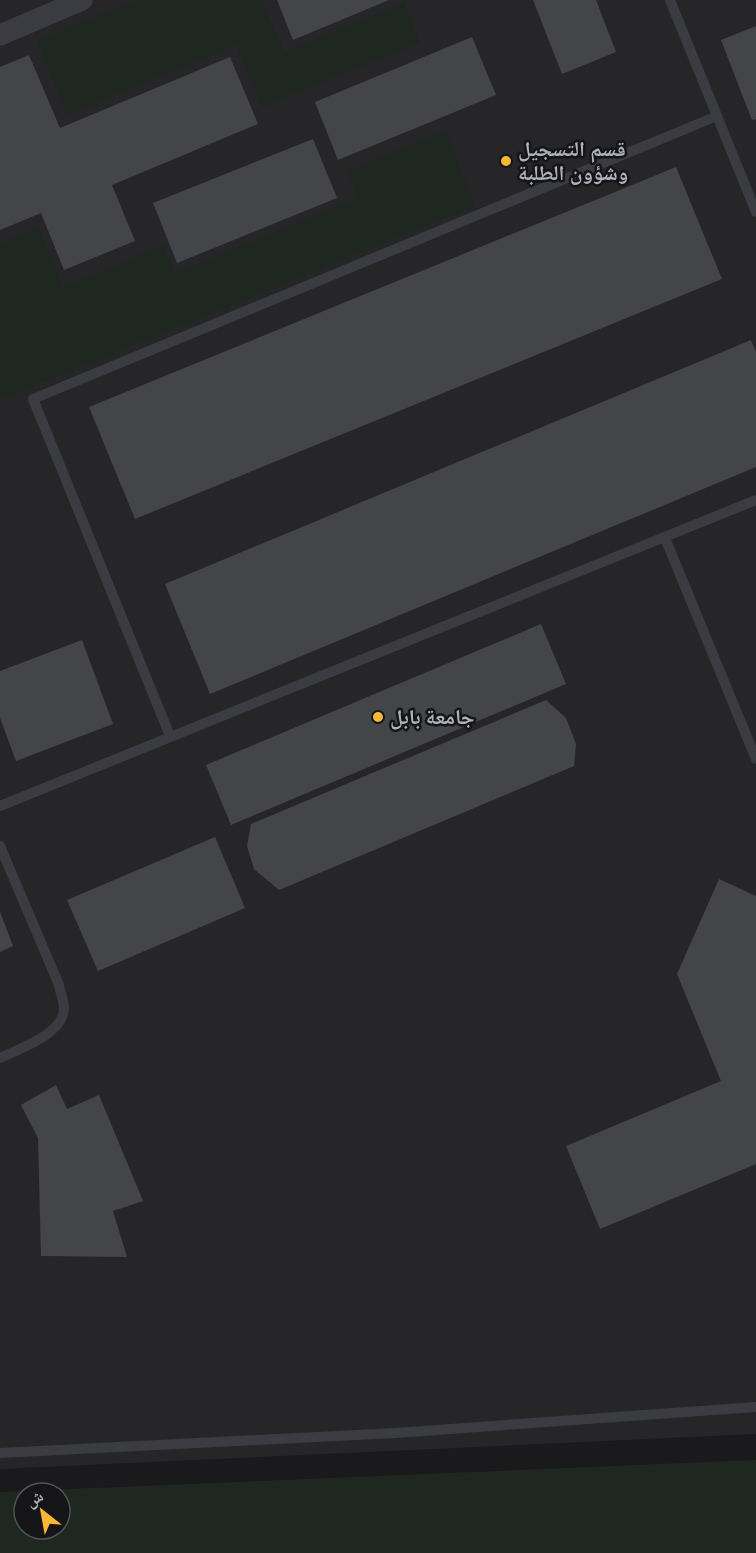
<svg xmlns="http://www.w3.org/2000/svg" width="756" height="1553" font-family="Karla,'Noto Naskh Arabic',sans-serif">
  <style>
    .built { fill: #262629 }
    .green { fill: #1f2820; fill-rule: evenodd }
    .building { fill: #444549 }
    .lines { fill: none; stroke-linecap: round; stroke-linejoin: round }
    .service { stroke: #3a3c41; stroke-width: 10 }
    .minor { stroke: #3a3c41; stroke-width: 21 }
    .poi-dot { fill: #f9b735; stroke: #151517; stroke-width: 2 }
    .labels { text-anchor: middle; stroke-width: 5; stroke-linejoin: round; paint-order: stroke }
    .poi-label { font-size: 21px; font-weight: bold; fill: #acb1bc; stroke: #151517; text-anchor: start }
  </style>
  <rect width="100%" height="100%" fill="#1a1a1c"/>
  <polygon class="built" points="0,0 756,0 756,1434 0,1469"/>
  <g class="green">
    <polygon points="137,0 262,0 284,52 404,3 420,42 262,107 236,45 67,115 37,41"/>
    <polygon points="445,131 475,206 0,400 0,243 38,227 63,287 163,246 175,273 358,198 348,171"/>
    <path d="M 756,1460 L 756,1553 L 0,1553 L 0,1492 ZM 24,1493 L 60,1493 L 60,1529 L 24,1529 Z"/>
  </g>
  <g class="building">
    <polygon points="277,0 389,0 293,40"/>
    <polygon points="533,0 596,0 616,52 562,74"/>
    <polygon points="756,26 756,119 752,120 721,40"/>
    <polygon points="472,37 496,95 338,160 315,102"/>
    <polygon points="29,55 60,128 230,57 258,124 112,185 135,241 64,270 41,213 0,230 0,67"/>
    <polygon points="313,139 337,198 177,263 153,203"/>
    <polygon points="676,167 722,279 135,519 89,407"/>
    <polygon points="751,340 756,352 756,467 210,694 165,584"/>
    <polygon points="541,624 566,684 231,825 206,765"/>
    <polygon points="82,640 113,724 16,761 0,718 0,671"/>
    <polygon points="546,700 566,718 576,744 574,766 279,890 254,869 247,846 251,824"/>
    <polygon points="215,837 245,908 98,971 67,900"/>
    <polygon points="719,879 756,896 756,1164 600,1229 566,1146 721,1081 677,974"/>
    <polygon points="0,912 13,946 0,952"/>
    <polygon points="56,1085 67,1109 99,1095 143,1201 113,1211 127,1257 41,1256 38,1138 21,1105"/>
  </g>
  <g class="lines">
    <g class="service">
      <polyline points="670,0 756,212"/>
      <polyline points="665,538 756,759"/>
      <polyline points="170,736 33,399 717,116"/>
      <polyline points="0,806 756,500"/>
      <path d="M 0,846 L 59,985 C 60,992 64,1001 64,1008 C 64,1034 19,1049 0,1058"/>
      <polyline points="0,1453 395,1433 756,1407"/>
    </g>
    <polyline class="minor" points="0,35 82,0"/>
  </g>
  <g class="poi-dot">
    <circle cx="506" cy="161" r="6"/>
    <circle cx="378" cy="717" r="6"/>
  </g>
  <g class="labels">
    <g class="poi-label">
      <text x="518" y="156">قسم التسجيل<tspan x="518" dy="24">وشؤون الطلبة</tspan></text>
      <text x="390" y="724">جامعة بابل</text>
    </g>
  </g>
  <g transform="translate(42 1511) rotate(329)"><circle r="28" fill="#151517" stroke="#515359" stroke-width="1.5"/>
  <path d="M0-4.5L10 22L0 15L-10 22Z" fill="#f9b735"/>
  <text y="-9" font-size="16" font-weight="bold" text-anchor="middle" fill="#acb1bc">ش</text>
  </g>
</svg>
